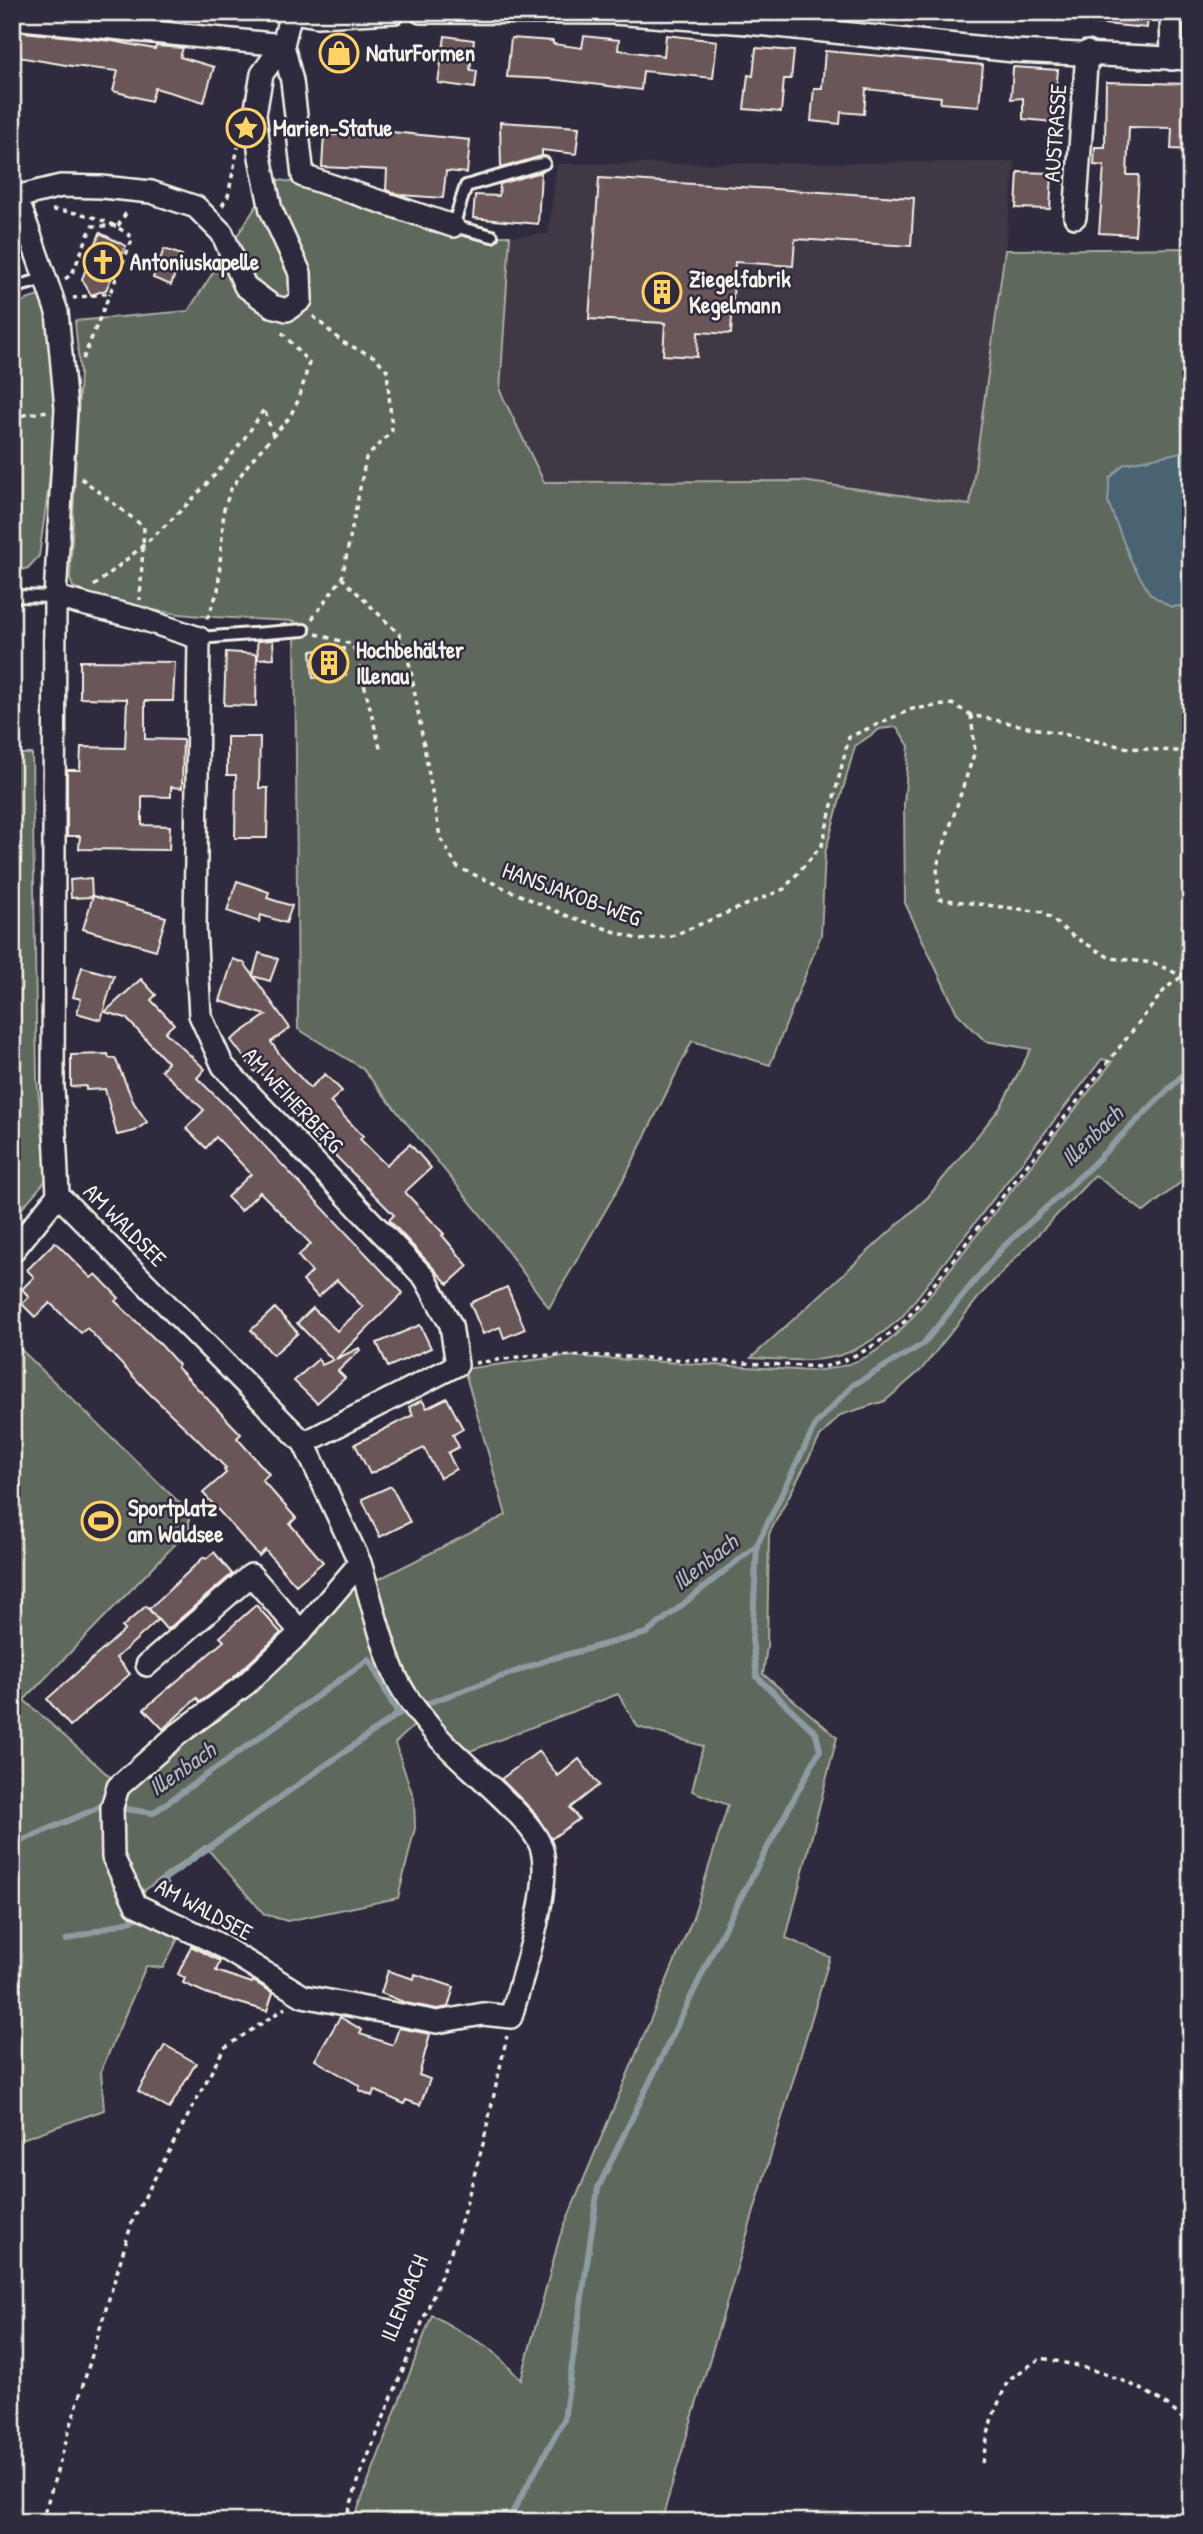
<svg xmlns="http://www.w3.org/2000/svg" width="1203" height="2534" font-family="'Patrick Hand',sans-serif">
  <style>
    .built { fill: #413745 }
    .green { fill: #5e685c; stroke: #a9aca2; stroke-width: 2 }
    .water { fill: #4a6373; stroke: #8e9ca2; stroke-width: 2 }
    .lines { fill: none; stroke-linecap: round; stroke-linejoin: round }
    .stream { stroke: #8e9ca2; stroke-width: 6 }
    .building { fill: #6a5559; stroke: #f4f1e8; stroke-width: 2 }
    .lane-casing { stroke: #f4f1e8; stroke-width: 16 }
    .street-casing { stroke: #f4f1e8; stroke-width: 26 }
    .path { stroke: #f4f1e8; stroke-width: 3.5; stroke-dasharray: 5 5; stroke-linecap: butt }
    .lane { stroke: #2f2a3d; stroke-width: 10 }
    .street { stroke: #2f2a3d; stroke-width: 21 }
    .labels { text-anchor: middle; stroke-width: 5; stroke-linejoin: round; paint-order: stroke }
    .poi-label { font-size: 23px; font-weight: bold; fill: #f4f1e8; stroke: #2f2a3d; text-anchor: start }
    .street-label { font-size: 23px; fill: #f4f1e8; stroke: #2f2a3d }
    .water-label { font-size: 24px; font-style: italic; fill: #b0b8b9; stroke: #2f2a3d }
  </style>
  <rect width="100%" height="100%" fill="#2f2a3d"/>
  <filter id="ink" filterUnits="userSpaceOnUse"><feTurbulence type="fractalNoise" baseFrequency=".0143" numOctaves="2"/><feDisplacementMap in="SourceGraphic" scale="14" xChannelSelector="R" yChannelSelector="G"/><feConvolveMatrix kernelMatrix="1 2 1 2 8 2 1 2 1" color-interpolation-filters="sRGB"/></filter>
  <g filter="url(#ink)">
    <polygon class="built" points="1015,162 1005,250 970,505 802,481 543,482 500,391 510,236 548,234 557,164"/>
    <g class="green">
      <path d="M 274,179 L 297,183 L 448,236 L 453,226 L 492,236 L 510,236 L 500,391 L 544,482 L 802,481 L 970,505 L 1005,250 L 1191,248 L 1191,450 L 1176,454 L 1122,534 L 1131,561 L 1171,607 L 1191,605 L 1191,1174 L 1144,1212 L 1095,1175 L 983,1292 L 921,1370 L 885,1401 L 840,1415 L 820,1437 L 769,1534 L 767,1647 L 763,1674 L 837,1737 L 786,1938 L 830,1957 L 661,2522 L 353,2522 L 432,2315 L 491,2349 L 521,2380 L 560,2236 L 693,1918 L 728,1805 L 692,1791 L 703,1746 L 638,1727 L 618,1694 L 465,1753 L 408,1691 L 371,1583 L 506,1515 L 464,1369 L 565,1356 L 813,1371 C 862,1366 883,1351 915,1314 L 1112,1062 L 1102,1059 L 901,1318 C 844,1366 822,1362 751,1358 L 928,1197 L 1000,1108 L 1031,1049 L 985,1041 L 957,1013 L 905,903 L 904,804 L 909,746 L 897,727 L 880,729 L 855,746 L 825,853 L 821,935 L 770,1065 L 692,1041 L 627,1173 L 549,1308 L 481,1215 L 362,1068 L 298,1029 L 295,621 C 225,618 137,617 73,587 L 70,579 L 80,374 L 75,321 L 188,311 Z"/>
      <polygon points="44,294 56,398 49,484 39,556 28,568 12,572 12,305"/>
      <path d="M 12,754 L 32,754 L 37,1079 L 47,1179 L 12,1220 C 12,1212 10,1200 13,1193 C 19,1170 25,1156 12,1135 Z"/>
      <polygon points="12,1341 189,1512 189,1530 24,1700 126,1791 354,1575 417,1723 395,1743 414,1799 415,1828 398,1898 287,1921 264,1914 205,1846 137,1896 186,1923 163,1968 146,1966 101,2071 104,2110 19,2140 12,2155"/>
    </g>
    <g class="water">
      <polygon points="1191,450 1191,605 1171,607 1150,594 1131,561 1108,502 1110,478 1124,464"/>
      <path d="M 12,1135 C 24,1154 23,1174 12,1193 Z"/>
    </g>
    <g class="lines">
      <g class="stream">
        <polyline points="125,1809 153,1813 369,1659 398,1714 550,1659 647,1633 757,1545 816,1424 853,1385 923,1344 1001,1249 1086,1171 1191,1067"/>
        <polyline points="12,1845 102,1806"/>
        <polyline points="173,1894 163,1880 398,1714"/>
        <polyline points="66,1940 142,1917"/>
        <polyline points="507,2522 564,2420 598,2188 725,1927 820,1750 816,1733 757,1677 752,1640 757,1545"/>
      </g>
    </g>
    <g class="building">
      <polygon points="1094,12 1148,12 1147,28 1093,23"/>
      <polygon points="12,31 112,41 155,49 156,46 183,48 180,57 214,67 204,102 155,88 151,101 113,91 118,71 72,66 12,56"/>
      <polygon points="666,35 717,41 713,78 643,71 641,90 550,79 507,77 511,38 553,41 553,44 582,48 584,36 619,40 618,50 664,56"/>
      <polygon points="445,36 474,40 470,70 477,71 475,88 438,83"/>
      <polygon points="326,44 354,47 352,62 324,59"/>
      <polygon points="756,48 794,51 791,79 784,79 781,112 744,109 748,75 753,76"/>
      <polygon points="825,51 983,65 979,106 940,103 941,97 866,89 864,114 841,112 840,124 811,121 814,88 822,88"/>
      <polygon points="1013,67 1058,70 1053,122 1023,119 1023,98 1011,99"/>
      <polygon points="1106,82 1191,84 1191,150 1171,149 1172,128 1129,127 1127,175 1139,175 1135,235 1099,233 1104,166 1094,165 1095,147 1105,147"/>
      <polygon points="500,122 579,127 576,154 542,150 542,156 501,168"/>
      <polygon points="362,129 470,140 467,173 446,171 443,198 400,195 386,190 387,170 322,167 324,134 362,137"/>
      <polygon points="541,172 538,224 473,218 475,195 499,196 500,184"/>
      <polygon points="1018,172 1052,173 1050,209 1016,208"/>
      <polygon points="599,178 914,198 911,246 795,239 793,266 735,262 731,334 698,332 697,357 663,355 665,323 589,319"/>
      <polygon points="100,233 126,246 106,290 91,295 82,279"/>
      <polygon points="164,249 182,255 171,285 153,278"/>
      <polygon points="273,640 274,658 258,659 257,641"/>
      <polygon points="344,648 346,675 313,678 311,651"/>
      <polygon points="226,652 257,654 256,706 224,705"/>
      <polygon points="80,661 175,662 173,701 145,701 145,739 183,740 182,788 171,787 171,797 142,796 142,825 170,826 169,850 79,849 80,836 67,836 67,770 80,770 81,747 125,748 127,699 80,698"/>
      <polygon points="227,737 260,737 259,788 268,788 267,838 235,838 236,775 227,775"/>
      <polygon points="91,878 92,897 71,898 70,880"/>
      <polygon points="237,881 269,892 267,898 292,906 286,923 261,915 259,922 227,911"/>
      <polygon points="93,896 166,917 156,950 83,929"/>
      <polygon points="259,953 278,959 270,981 253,976 290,1028 271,1042 283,1059 310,1088 325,1074 342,1091 330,1102 363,1136 360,1139 386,1165 410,1144 431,1168 405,1192 444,1234 442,1235 468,1266 448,1284 389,1220 394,1215 311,1131 313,1129 258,1070 255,1072 231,1040 266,1015 220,1001 233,959 244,963 253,975"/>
      <polygon points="82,967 114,976 101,1020 77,1013 81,999 73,997"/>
      <polygon points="141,979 156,995 151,1000 174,1024 165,1032 205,1069 197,1078 240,1120 403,1293 336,1359 359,1348 360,1350 338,1371 345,1378 317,1403 294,1381 318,1359 322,1365 333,1360 297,1323 313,1308 337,1331 363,1307 337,1280 318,1297 303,1281 312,1272 298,1256 311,1244 260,1192 241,1211 227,1197 251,1174 216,1137 206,1148 186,1128 204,1110 161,1070 168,1063 126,1018 105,1012"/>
      <polygon points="108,1054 109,1058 115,1058 134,1103 147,1122 135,1131 117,1135 105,1089 86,1090 86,1086 71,1087 71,1055"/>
      <polygon points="55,1242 91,1278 96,1274 119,1298 115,1301 161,1345 179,1365 177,1367 241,1434 237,1438 269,1474 262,1480 296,1518 290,1524 323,1562 296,1585 265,1550 259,1556 203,1493 226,1473 224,1470 226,1468 196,1438 149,1393 87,1328 81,1333 50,1303 35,1317 22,1304 29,1297 22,1289 34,1277 27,1270"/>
      <polygon points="507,1287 525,1329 504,1338 500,1327 483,1334 470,1303"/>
      <polygon points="275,1308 298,1333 273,1355 251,1330"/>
      <polygon points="420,1325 431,1348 388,1367 377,1343"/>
      <polygon points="447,1398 463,1429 453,1435 459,1447 448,1453 456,1469 440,1478 424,1448 370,1474 355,1444 413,1415 409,1407 422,1400 427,1408"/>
      <polygon points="391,1486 410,1522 380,1537 362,1499"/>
      <polygon points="214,1552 232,1574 167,1630 149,1609 204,1557 206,1559"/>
      <polygon points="256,1605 281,1633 233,1678 200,1702 197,1698 163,1729 144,1709 224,1641 220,1637"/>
      <polygon points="146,1606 158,1620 116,1658 130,1674 70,1726 47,1699 125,1630 122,1627"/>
      <polygon points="539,1751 558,1776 579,1759 599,1785 570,1808 579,1819 551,1839 535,1813 501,1779"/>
      <polygon points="191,1946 220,1961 216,1971 252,1983 253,1981 273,1993 267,2011 208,1994 183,1983 185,1978 178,1974"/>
      <polygon points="388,1971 414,1979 415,1974 454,1987 448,2007 437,2009 406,2003 381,1993"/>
      <polygon points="340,2017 362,2030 360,2034 393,2045 399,2028 430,2034 419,2075 430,2079 420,2105 406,2100 404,2104 374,2090 372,2096 359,2090 360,2086 315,2060"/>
      <polygon points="165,2045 196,2063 169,2109 138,2091"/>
    </g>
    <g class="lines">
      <defs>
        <g id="lane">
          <polyline points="492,236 453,226 466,186 544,163"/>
          <polyline points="12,281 16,287 47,278"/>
          <polyline points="12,596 55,597"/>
          <polyline points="199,638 304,630"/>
        </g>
        <g id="street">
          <polyline points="291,12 283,45 292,81 303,176 453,226"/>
          <polyline points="292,12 317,16 395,12"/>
          <polyline points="421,12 613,13 747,23 1014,51 1191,59"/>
          <polyline points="1171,12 1172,59"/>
          <polyline points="12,18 283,45"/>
          <path d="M 12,195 L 22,212 L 57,312 L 66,408 L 55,597 L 53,1087 L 58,1195 L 304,1443 L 360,1563 C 371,1598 379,1636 393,1670 C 401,1692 419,1714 434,1732 C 458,1762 534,1817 542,1850 C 552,1890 522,1976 511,2017 L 483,2014 L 437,2022 L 303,1996 L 216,1943 L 136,1905 L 113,1857 L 112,1807 L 118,1787 L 177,1735 L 246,1684 L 301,1632 L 360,1563"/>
          <polyline points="12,198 61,186 102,187 151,192 196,207 222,233 245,286 272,306 287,310 301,300 300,273 271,210 260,157 255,114 262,74 283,45"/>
          <polyline points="1075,217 1087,52"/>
          <polyline points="55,597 139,618 199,638 195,927 200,1015 223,1066 425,1278 451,1325 457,1365 304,1443"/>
          <polyline points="12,1252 58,1195"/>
          <polyline points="147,1665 251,1575 301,1632"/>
        </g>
      </defs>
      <use href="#lane" class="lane-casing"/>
      <use href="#street" class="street-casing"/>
      <g class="path">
        <polyline points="222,206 228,196 238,147"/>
        <path d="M 52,210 C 82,212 109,219 133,238 L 110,293 L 73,298"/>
        <polyline points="118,226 128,210"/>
        <polyline points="65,279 72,274 92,226 116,226"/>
        <polyline points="313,316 342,342 375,357 387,370 392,431 366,458 342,578"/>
        <polyline points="83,359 110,293"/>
        <polyline points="12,417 48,411"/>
        <polyline points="81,478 144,527 140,600"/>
        <polyline points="12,502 21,500"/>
        <path d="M 94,586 C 158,535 221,479 264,409 L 273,435"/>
        <polyline points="207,619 218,591 224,509 231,489 249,463 289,418 299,399 309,363 280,330"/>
        <polyline points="312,619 342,578 399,634 410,666 440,837 457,867 565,915 640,940 672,936 784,889 822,845 849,737 912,709 952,704 971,715 1129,748 1191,752"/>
        <polyline points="316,634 351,644 356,652 381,752"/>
        <polyline points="971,715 975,751 937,866 939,899 1043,912 1070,934 1110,958 1154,963 1182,976 1184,881 1191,866"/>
        <path d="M 475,1363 L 533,1355 L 611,1356 L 824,1367 C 859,1356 878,1345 905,1321 L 1166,988 L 1191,970"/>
        <path d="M 982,2463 L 991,2421 L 1008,2380 L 1041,2358 C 1083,2366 1125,2377 1161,2401 C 1172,2408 1181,2418 1191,2426"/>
        <polyline points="44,2522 45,2511 133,2219 224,2048 285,2008"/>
        <polyline points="345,2522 360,2476 457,2236 483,2144 507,2036"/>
        <polyline points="1187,2522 1191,2513"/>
      </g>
      <use href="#lane" class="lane"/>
      <use href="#street" class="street"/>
    </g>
  </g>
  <defs>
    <symbol id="shop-ring" viewBox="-11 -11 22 22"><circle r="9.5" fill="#2f2a3d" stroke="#ffd166" stroke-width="1.5"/><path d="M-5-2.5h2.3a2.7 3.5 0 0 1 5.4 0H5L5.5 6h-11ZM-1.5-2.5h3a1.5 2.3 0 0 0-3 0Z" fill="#ffd166"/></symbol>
    <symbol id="sight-ring" viewBox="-11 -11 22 22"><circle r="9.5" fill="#2f2a3d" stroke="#ffd166" stroke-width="1.5"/><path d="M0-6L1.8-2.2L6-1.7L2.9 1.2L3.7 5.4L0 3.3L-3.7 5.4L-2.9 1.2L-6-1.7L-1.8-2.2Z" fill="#ffd166"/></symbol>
    <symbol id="church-ring" viewBox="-11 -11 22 22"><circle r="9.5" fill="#2f2a3d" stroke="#ffd166" stroke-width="1.5"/><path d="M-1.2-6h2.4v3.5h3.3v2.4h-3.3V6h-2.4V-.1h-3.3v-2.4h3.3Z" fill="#ffd166"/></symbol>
    <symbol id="building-ring" viewBox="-11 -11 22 22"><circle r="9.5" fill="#2f2a3d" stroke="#ffd166" stroke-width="1.5"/><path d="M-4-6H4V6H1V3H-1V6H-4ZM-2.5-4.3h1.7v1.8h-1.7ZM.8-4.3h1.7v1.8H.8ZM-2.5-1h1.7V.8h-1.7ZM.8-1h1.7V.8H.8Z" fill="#ffd166"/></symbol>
    <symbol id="stadium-ring" viewBox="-11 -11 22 22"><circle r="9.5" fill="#2f2a3d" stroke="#ffd166" stroke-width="1.5"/><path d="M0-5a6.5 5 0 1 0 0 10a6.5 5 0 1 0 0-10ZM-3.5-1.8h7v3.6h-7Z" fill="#ffd166"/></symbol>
  </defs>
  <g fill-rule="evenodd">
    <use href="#shop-ring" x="317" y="31" width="44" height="44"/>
    <use href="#sight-ring" x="224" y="106" width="44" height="44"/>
    <use href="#church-ring" x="81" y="240" width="44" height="44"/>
    <use href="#building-ring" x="640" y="270" width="44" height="44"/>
    <use href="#building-ring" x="307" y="641" width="44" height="44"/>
    <use href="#stadium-ring" x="79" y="1499" width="44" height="44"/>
  </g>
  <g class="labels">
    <g class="poi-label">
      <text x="366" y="61">NaturFormen</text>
      <text x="273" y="136">Marien-Statue</text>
      <text x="130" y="270">Antoniuskapelle</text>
      <text x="689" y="287">Ziegelfabrik<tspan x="689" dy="26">Kegelmann</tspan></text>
      <text x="356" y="658">Hochbehälter<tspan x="356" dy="26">Illenau</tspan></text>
      <text x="128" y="1516">Sportplatz<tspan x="128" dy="26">am Waldsee</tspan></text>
    </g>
    <g class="street-label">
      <text transform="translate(1055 133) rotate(-86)" y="8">AUSTRASSE</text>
      <text transform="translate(572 894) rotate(20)" y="8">HANSJAKOB-WEG</text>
      <text transform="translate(293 1100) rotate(47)" y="8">AM WEIHERBERG</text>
      <text transform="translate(125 1225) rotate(45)" y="8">AM WALDSEE</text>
      <text transform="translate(204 1909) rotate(28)" y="8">AM WALDSEE</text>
      <text transform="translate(404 2298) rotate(-68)" y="8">ILLENBACH</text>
    </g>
    <g class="water-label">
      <text transform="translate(1092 1136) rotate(-44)" y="8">Illenbach</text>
      <text transform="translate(705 1562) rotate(-38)" y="8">Illenbach</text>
      <text transform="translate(182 1769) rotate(-35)" y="8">Illenbach</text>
    </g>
  </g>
  <rect width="1203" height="2534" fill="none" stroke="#2f2a3d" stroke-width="42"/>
  <rect x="21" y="21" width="1161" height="2492" fill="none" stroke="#f4f1e8" stroke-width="2.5" filter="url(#ink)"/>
</svg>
